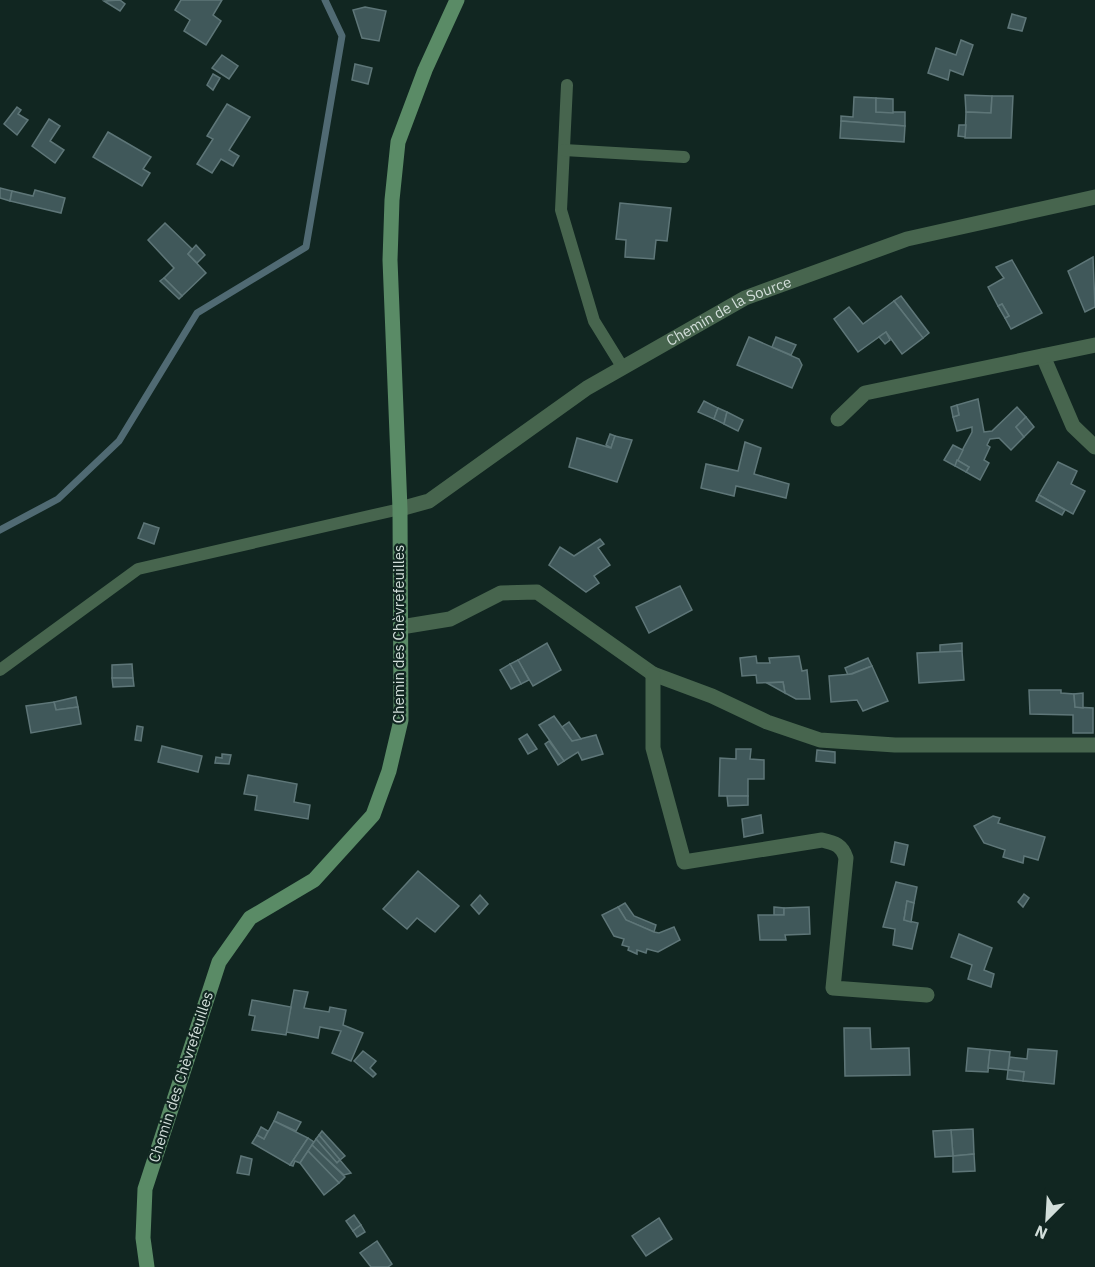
<svg xmlns="http://www.w3.org/2000/svg" width="1095" height="1267" font-family="'IBM Plex Sans',sans-serif">
  <style>
    .lines { fill: none; stroke-linecap: round; stroke-linejoin: round }
    .stream { stroke: #506a73; stroke-width: 7 }
    .building { fill: #40585a; stroke: #5e7678; stroke-width: 1.5 }
    .lane { stroke: #47654e; stroke-width: 12 }
    .street { stroke: #47654e; stroke-width: 15 }
    .secondary { stroke: #5a8b66; stroke-width: 15 }
    .labels { text-anchor: middle; stroke-width: 4.5; stroke-linejoin: round; paint-order: stroke }
    .street-label { font-size: 15px; fill: #d2deda; stroke: #112621 }
  </style>
  <rect width="100%" height="100%" fill="#112621"/>
  <g class="lines">
    <polyline class="stream" points="0,530 58,499 119,441 197,313 306,247 342,36 325,0"/>
  </g>
  <g class="building">
    <polygon points="120,0 125,4 120,11 104,1"/>
    <polygon points="181,0 222,0 213,15 221,21 206,45 184,31 190,20 175,10"/>
    <polygon points="365,7 386,11 379,41 362,38 353,10"/>
    <polygon points="1012,14 1026,18 1022,31 1008,28"/>
    <polygon points="961,40 973,45 963,75 950,70 948,80 928,73 936,48 956,55"/>
    <polygon points="222,55 238,66 229,79 212,68"/>
    <polygon points="355,64 372,68 368,84 352,80"/>
    <polygon points="213,74 220,78 213,90 207,85"/>
    <polygon points="965,95 992,96 991,113 966,112"/>
    <polygon points="992,96 1013,96 1011,138 965,138 966,112 991,113"/>
    <polygon points="854,97 876,98 876,112 905,112 905,126 841,121 841,116 853,117"/>
    <polygon points="876,98 893,99 893,113 876,112"/>
    <polygon points="227,104 250,117 229,150 239,156 233,166 221,159 212,173 197,164 213,139 207,136"/>
    <polygon points="17,107 21,110 18,114 28,120 17,135 4,124"/>
    <polygon points="49,119 60,126 50,141 64,150 55,163 32,146"/>
    <polygon points="841,121 905,126 904,142 840,138"/>
    <polygon points="959,125 966,125 965,137 958,136"/>
    <polygon points="108,132 151,157 143,169 150,173 142,186 93,157"/>
    <polygon points="0,188 12,191 10,201 0,198"/>
    <polygon points="35,190 65,198 61,213 10,201 12,191 33,196"/>
    <polygon points="620,203 671,208 667,241 656,240 654,259 625,257 626,240 616,239"/>
    <polygon points="165,223 192,249 188,254 206,273 182,296 164,278 174,268 148,240"/>
    <polygon points="196,245 205,255 197,263 188,254"/>
    <polygon points="1093,257 1095,307 1085,312 1068,271"/>
    <polygon points="1012,260 1042,313 1011,329 1005,318 1009,316 1002,304 998,306 988,287 1004,278 996,267"/>
    <polygon points="164,278 182,296 179,299 160,281"/>
    <polygon points="901,296 929,333 923,338 894,301"/>
    <polygon points="894,301 923,338 902,354 886,332 858,352 834,319 849,307 863,324"/>
    <polygon points="1002,304 1009,316 1005,318 998,306"/>
    <polygon points="886,332 890,340 885,344 879,337"/>
    <polygon points="749,337 799,359 802,365 792,388 737,365"/>
    <polygon points="776,337 796,345 791,355 772,347"/>
    <polygon points="978,399 984,432 992,431 1017,407 1026,417 1016,427 1024,437 1011,450 999,438 990,439 987,445 990,447 984,460 989,463 980,480 966,472 969,467 957,460 972,432 972,427 957,431 953,417 959,415 957,405"/>
    <polygon points="704,401 718,408 714,419 698,412"/>
    <polygon points="957,405 959,415 953,417 951,407"/>
    <polygon points="718,408 727,412 724,424 714,419"/>
    <polygon points="727,412 743,420 738,431 724,424"/>
    <polygon points="1026,417 1034,427 1024,437 1016,427"/>
    <polygon points="610,434 615,436 611,448 606,445"/>
    <polygon points="615,436 632,440 617,482 569,467 577,438 611,448"/>
    <polygon points="745,442 761,448 754,474 789,484 786,498 736,486 734,496 701,488 706,464 738,471"/>
    <polygon points="953,445 963,450 955,466 944,460"/>
    <polygon points="957,460 969,467 966,472 955,466"/>
    <polygon points="1058,462 1077,471 1071,484 1085,491 1073,514 1039,495"/>
    <polygon points="1039,495 1065,510 1062,515 1036,501"/>
    <polygon points="144,523 159,528 154,544 138,538"/>
    <polygon points="600,539 604,544 598,548 610,565 594,576 599,583 586,592 549,565 560,547 574,556"/>
    <polygon points="680,586 692,610 649,633 636,607"/>
    <polygon points="547,643 561,670 533,686 518,660"/>
    <polygon points="962,643 962,651 940,653 940,645"/>
    <polygon points="962,651 964,680 919,683 917,653"/>
    <polygon points="756,656 757,663 770,663 769,658 799,656 802,671 807,670 810,699 796,699 785,693 783,682 757,683 756,675 742,676 740,658"/>
    <polygon points="868,658 872,666 848,675 845,668"/>
    <polygon points="518,660 529,680 521,684 510,664"/>
    <polygon points="132,664 133,678 112,678 112,665"/>
    <polygon points="510,664 521,684 511,689 500,670"/>
    <polygon points="872,666 888,701 863,711 857,700 831,702 829,676 852,674"/>
    <polygon points="112,678 133,678 134,686 113,687"/>
    <polygon points="783,682 785,693 767,683"/>
    <polygon points="1029,690 1061,690 1061,693 1074,694 1075,707 1093,708 1093,733 1073,733 1073,715 1030,714"/>
    <polygon points="1083,693 1083,708 1075,707 1074,694"/>
    <polygon points="76,697 78,707 56,710 54,702"/>
    <polygon points="54,702 56,710 78,707 81,724 31,733 26,706"/>
    <polygon points="554,716 572,741 596,735 603,754 582,760 578,752 564,761 539,725"/>
    <polygon points="569,722 581,739 572,741 562,727"/>
    <polygon points="137,726 143,727 141,741 135,740"/>
    <polygon points="527,734 537,749 528,754 519,739"/>
    <polygon points="549,741 564,761 558,765 545,744"/>
    <polygon points="162,746 202,756 198,772 158,762"/>
    <polygon points="736,749 751,749 750,759 764,760 764,779 748,779 748,796 719,796 720,758 736,759"/>
    <polygon points="817,750 835,752 835,763 816,761"/>
    <polygon points="222,754 231,755 229,764 215,763 216,757 222,758"/>
    <polygon points="248,775 297,784 294,802 310,805 308,819 255,810 257,796 244,794"/>
    <polygon points="727,796 748,796 748,805 728,806"/>
    <polygon points="761,815 763,833 744,837 742,819"/>
    <polygon points="993,816 1000,818 998,823 1045,837 1038,860 1024,856 1023,863 1003,857 1005,850 984,843 974,826"/>
    <polygon points="895,842 908,845 904,865 891,862"/>
    <polygon points="418,871 459,906 435,932 417,918 407,929 383,909"/>
    <polygon points="896,882 917,887 914,903 907,901 904,920 918,923 912,949 893,945 895,929 883,927"/>
    <polygon points="1024,894 1029,898 1023,907 1018,902"/>
    <polygon points="480,895 488,904 479,914 471,905"/>
    <polygon points="907,901 914,903 911,922 904,920"/>
    <polygon points="625,903 634,916 656,925 654,932 626,920 618,907"/>
    <polygon points="618,907 626,920 654,932 659,933 674,927 680,940 658,952 647,949 646,953 637,950 637,954 628,950 629,947 622,945 624,939 614,936 602,915"/>
    <polygon points="774,907 784,908 784,915 774,915"/>
    <polygon points="809,907 810,934 785,935 786,940 760,940 758,915 784,915 784,908"/>
    <polygon points="959,934 992,948 984,970 994,974 991,987 968,979 972,965 951,957"/>
    <polygon points="294,990 308,992 304,1008 329,1012 330,1007 346,1010 343,1025 363,1033 351,1061 332,1053 341,1031 320,1027 318,1038 286,1032"/>
    <polygon points="252,1000 291,1007 286,1035 252,1030 255,1016 249,1015"/>
    <polygon points="844,1028 870,1028 871,1049 909,1048 910,1075 845,1076"/>
    <polygon points="968,1048 990,1050 988,1072 966,1071"/>
    <polygon points="1028,1049 1057,1051 1054,1084 1023,1081 1024,1072 1008,1070 1010,1057 1027,1059"/>
    <polygon points="990,1050 1010,1052 1008,1070 988,1068"/>
    <polygon points="363,1051 376,1061 370,1068 376,1074 373,1077 354,1061"/>
    <polygon points="1008,1070 1024,1072 1023,1081 1007,1079"/>
    <polygon points="278,1112 301,1122 296,1131 274,1121"/>
    <polygon points="274,1121 308,1138 290,1165 252,1143 257,1135 264,1139"/>
    <polygon points="261,1127 268,1131 264,1139 257,1135"/>
    <polygon points="973,1129 974,1154 953,1156 951,1130"/>
    <polygon points="951,1130 953,1156 935,1157 933,1131"/>
    <polygon points="322,1131 345,1156 340,1160 319,1135"/>
    <polygon points="319,1135 340,1160 337,1163 316,1139"/>
    <polygon points="308,1138 314,1142 300,1163 295,1161 293,1166 290,1165"/>
    <polygon points="316,1139 337,1163 340,1160 351,1173 344,1175 312,1145"/>
    <polygon points="312,1145 345,1177 339,1183 308,1151"/>
    <polygon points="308,1151 339,1183 324,1195 300,1163"/>
    <polygon points="974,1154 975,1171 953,1172 953,1156"/>
    <polygon points="241,1156 252,1159 249,1175 237,1173"/>
    <polygon points="354,1215 361,1225 353,1231 346,1221"/>
    <polygon points="659,1218 672,1239 646,1256 632,1236"/>
    <polygon points="361,1225 365,1232 357,1237 353,1231"/>
    <polygon points="377,1241 392,1264 388,1267 371,1267 360,1253"/>
  </g>
  <g class="lines">
    <g class="lane">
      <polyline points="567,85 561,210 594,321 623,368"/>
      <polyline points="564,150 684,157"/>
      <polyline points="0,670 138,569 400,509"/>
    </g>
    <g class="street">
      <polyline points="1043,356 1073,426 1095,447"/>
      <polyline points="838,419 865,393 1095,345"/>
      <path id="s1" d="M 400,509 L 429,501 L 587,388 L 745,298 L 907,239 L 1095,197"/>
      <polyline points="401,627 450,619 501,593 537,592 653,674 712,696 767,722 820,740 895,745 1095,745"/>
      <path d="M 653,674 L 653,748 L 684,862 L 822,840 C 835,843 842,845 846,858 L 833,988 L 927,995"/>
    </g>
    <polyline class="secondary" points="147,1267 143,1238 145,1189 219,962 250,918 314,880 373,815 389,771 401,720 400,509 390,260 392,200 398,142 425,70 457,0"/>
  </g>
  <g class="labels">
    <g class="street-label">
      <text dy="5" stroke="none"><textPath href="#s1" startOffset="386">Chemin de la Source</textPath></text>
      <text transform="translate(399 634) rotate(-90)" y="5">Chemin des Chèvrefeuilles</text>
      <text transform="translate(181 1077) rotate(-72)" y="5">Chemin des Chèvrefeuilles</text>
    </g>
  </g>
  <g transform="translate(1047 1219) rotate(204)" stroke="#112621" stroke-width="4.5" paint-order="stroke">
  <path d="M0-4.5L10 22L0 15L-10 22Z" fill="#d2deda"/>
  <text y="-9" font-size="16" font-weight="bold" text-anchor="middle" fill="#d2deda">N</text>
  </g>
</svg>
